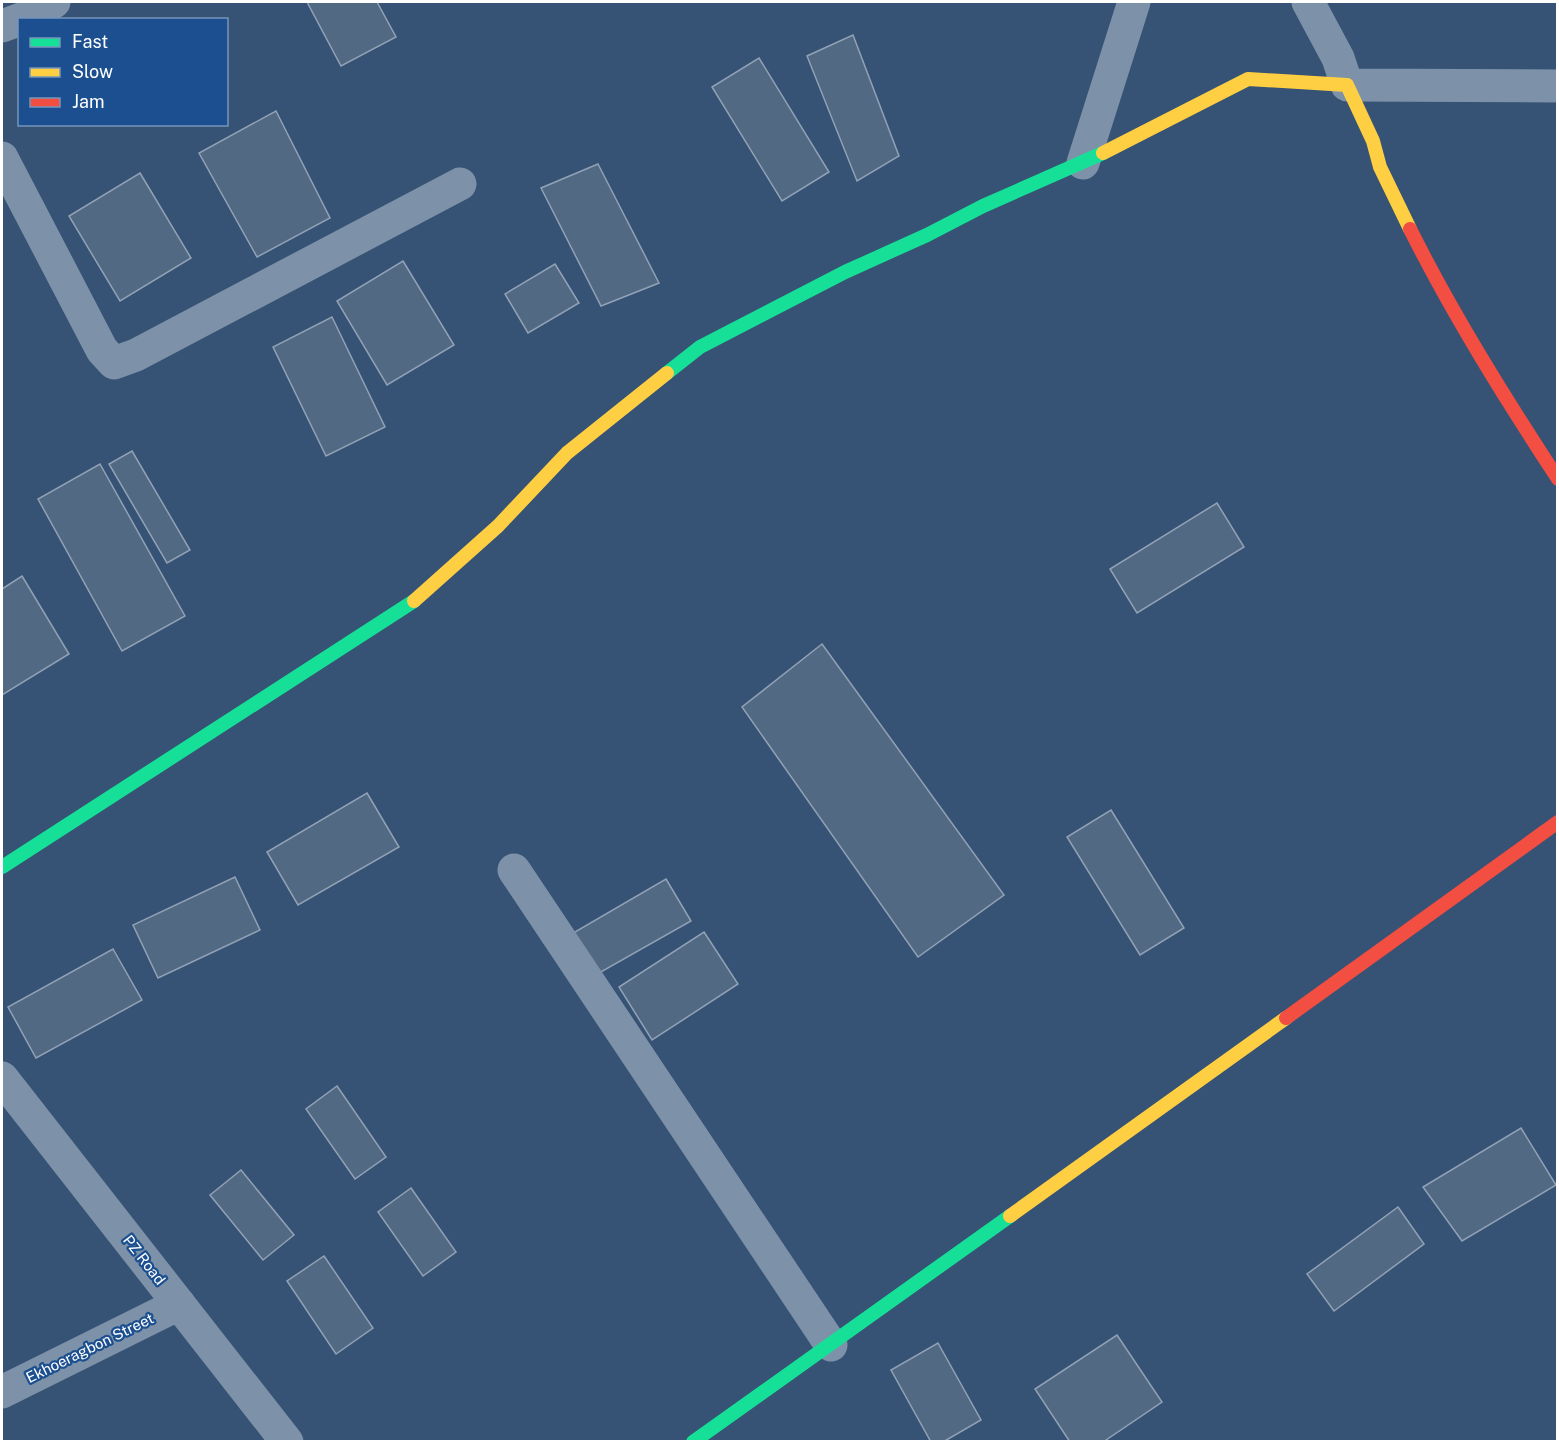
<svg xmlns="http://www.w3.org/2000/svg" width="1559" height="1443" font-family="'Public Sans',sans-serif">
  <style>
    .building { fill: #526984; stroke: #92a2b6; stroke-width: 1.5 }
    .lines { fill: none; stroke-linecap: round; stroke-linejoin: round }
    .street { stroke: #7d92a8; stroke-width: 33 }
    .fast { stroke: #16e098; stroke-width: 14 }
    .slow { stroke: #ffcf43; stroke-width: 14 }
    .jam { stroke: #f24e42; stroke-width: 14 }
    .labels { text-anchor: middle; stroke-width: 4.5; stroke-linejoin: round; paint-order: stroke }
    .street-label { font-size: 15px; fill: #fff; stroke: #1b4f8f }
  </style>
  <rect width="100%" height="100%" fill="#365274"/>
  <g class="building">
    <polygon points="307,2 377,2 396,37 341,66"/>
    <polygon points="853,35 899,156 857,181 807,56"/>
    <polygon points="759,58 829,172 782,201 712,87"/>
    <polygon points="276,111 330,218 257,257 199,153"/>
    <polygon points="598,164 659,283 601,306 541,188"/>
    <polygon points="140,173 191,258 120,301 69,216"/>
    <polygon points="403,261 454,345 387,385 337,301"/>
    <polygon points="555,264 579,303 528,333 505,294"/>
    <polygon points="332,317 385,427 326,456 273,347"/>
    <polygon points="132,451 190,550 167,563 109,464"/>
    <polygon points="100,464 185,616 122,651 38,499"/>
    <polygon points="1217,503 1244,547 1137,613 1110,569"/>
    <polygon points="22,576 69,654 2,695 2,589"/>
    <polygon points="822,644 1004,895 918,957 742,707"/>
    <polygon points="367,793 399,847 298,905 267,852"/>
    <polygon points="1111,810 1184,928 1140,955 1067,837"/>
    <polygon points="235,877 260,930 158,978 133,925"/>
    <polygon points="666,879 691,921 592,977 568,936"/>
    <polygon points="704,932 738,984 652,1040 619,987"/>
    <polygon points="113,949 142,1000 36,1058 8,1007"/>
    <polygon points="337,1086 386,1157 355,1179 306,1109"/>
    <polygon points="1521,1128 1556,1185 1462,1241 1423,1187"/>
    <polygon points="241,1170 294,1235 263,1260 210,1195"/>
    <polygon points="411,1188 456,1252 423,1276 378,1212"/>
    <polygon points="1398,1207 1424,1244 1334,1311 1307,1274"/>
    <polygon points="324,1256 373,1328 336,1354 287,1281"/>
    <polygon points="1117,1335 1162,1402 1103,1442 1070,1442 1035,1389"/>
    <polygon points="938,1343 981,1420 943,1442 931,1442 891,1370"/>
  </g>
  <g class="lines">
    <g class="street">
      <polyline points="1308,2 1338,58 1347,85 1558,86"/>
      <polyline points="2,26 37,13 54,2"/>
      <polyline points="2,158 102,350 114,363 136,355 460,184"/>
      <polyline points="1083,163 1134,2"/>
      <polyline points="514,870 831,1345"/>
      <polyline points="2,1078 287,1442"/>
      <polyline points="2,1392 179,1304"/>
    </g>
    <g class="fast">
      <polyline points="667,373 700,347 845,272 927,235 983,206 1103,153"/>
      <polyline points="2,867 414,601"/>
      <polyline points="693,1442 1010,1216"/>
    </g>
    <g class="slow">
      <polyline points="1103,153 1248,79 1347,85 1373,141 1380,167 1410,229"/>
      <polyline points="414,601 498,526 567,453 667,373"/>
      <polyline points="1010,1216 1286,1018"/>
    </g>
    <g class="jam">
      <path d="M 1410,229 C 1453,315 1505,398 1558,479"/>
      <polyline points="1286,1018 1558,822"/>
    </g>
  </g>
  <g class="labels">
    <g class="street-label">
      <text transform="translate(144 1260) rotate(52)" y="5">PZ Road</text>
      <text transform="translate(90 1348) rotate(-26)" y="5">Ekhoeragbon Street</text>
    </g>
  </g>
  <rect width="1559" height="1443" fill="none" stroke="#ffffff" stroke-width="6"/>
  <rect x="18" y="18" width="210" height="108" fill="#1b4f8f" stroke="#7695bc" stroke-width="1.5"/>
  <rect x="30" y="38" width="30" height="9" fill="#16e098" stroke="#7695bc" stroke-width="1.5"/>
  <text x="72" y="48" font-size="18" fill="#ffffff">Fast</text>
  <rect x="30" y="68" width="30" height="9" fill="#ffcf43" stroke="#7695bc" stroke-width="1.5"/>
  <text x="72" y="78" font-size="18" fill="#ffffff">Slow</text>
  <rect x="30" y="98" width="30" height="9" fill="#f24e42" stroke="#7695bc" stroke-width="1.5"/>
  <text x="72" y="108" font-size="18" fill="#ffffff">Jam</text>
</svg>
